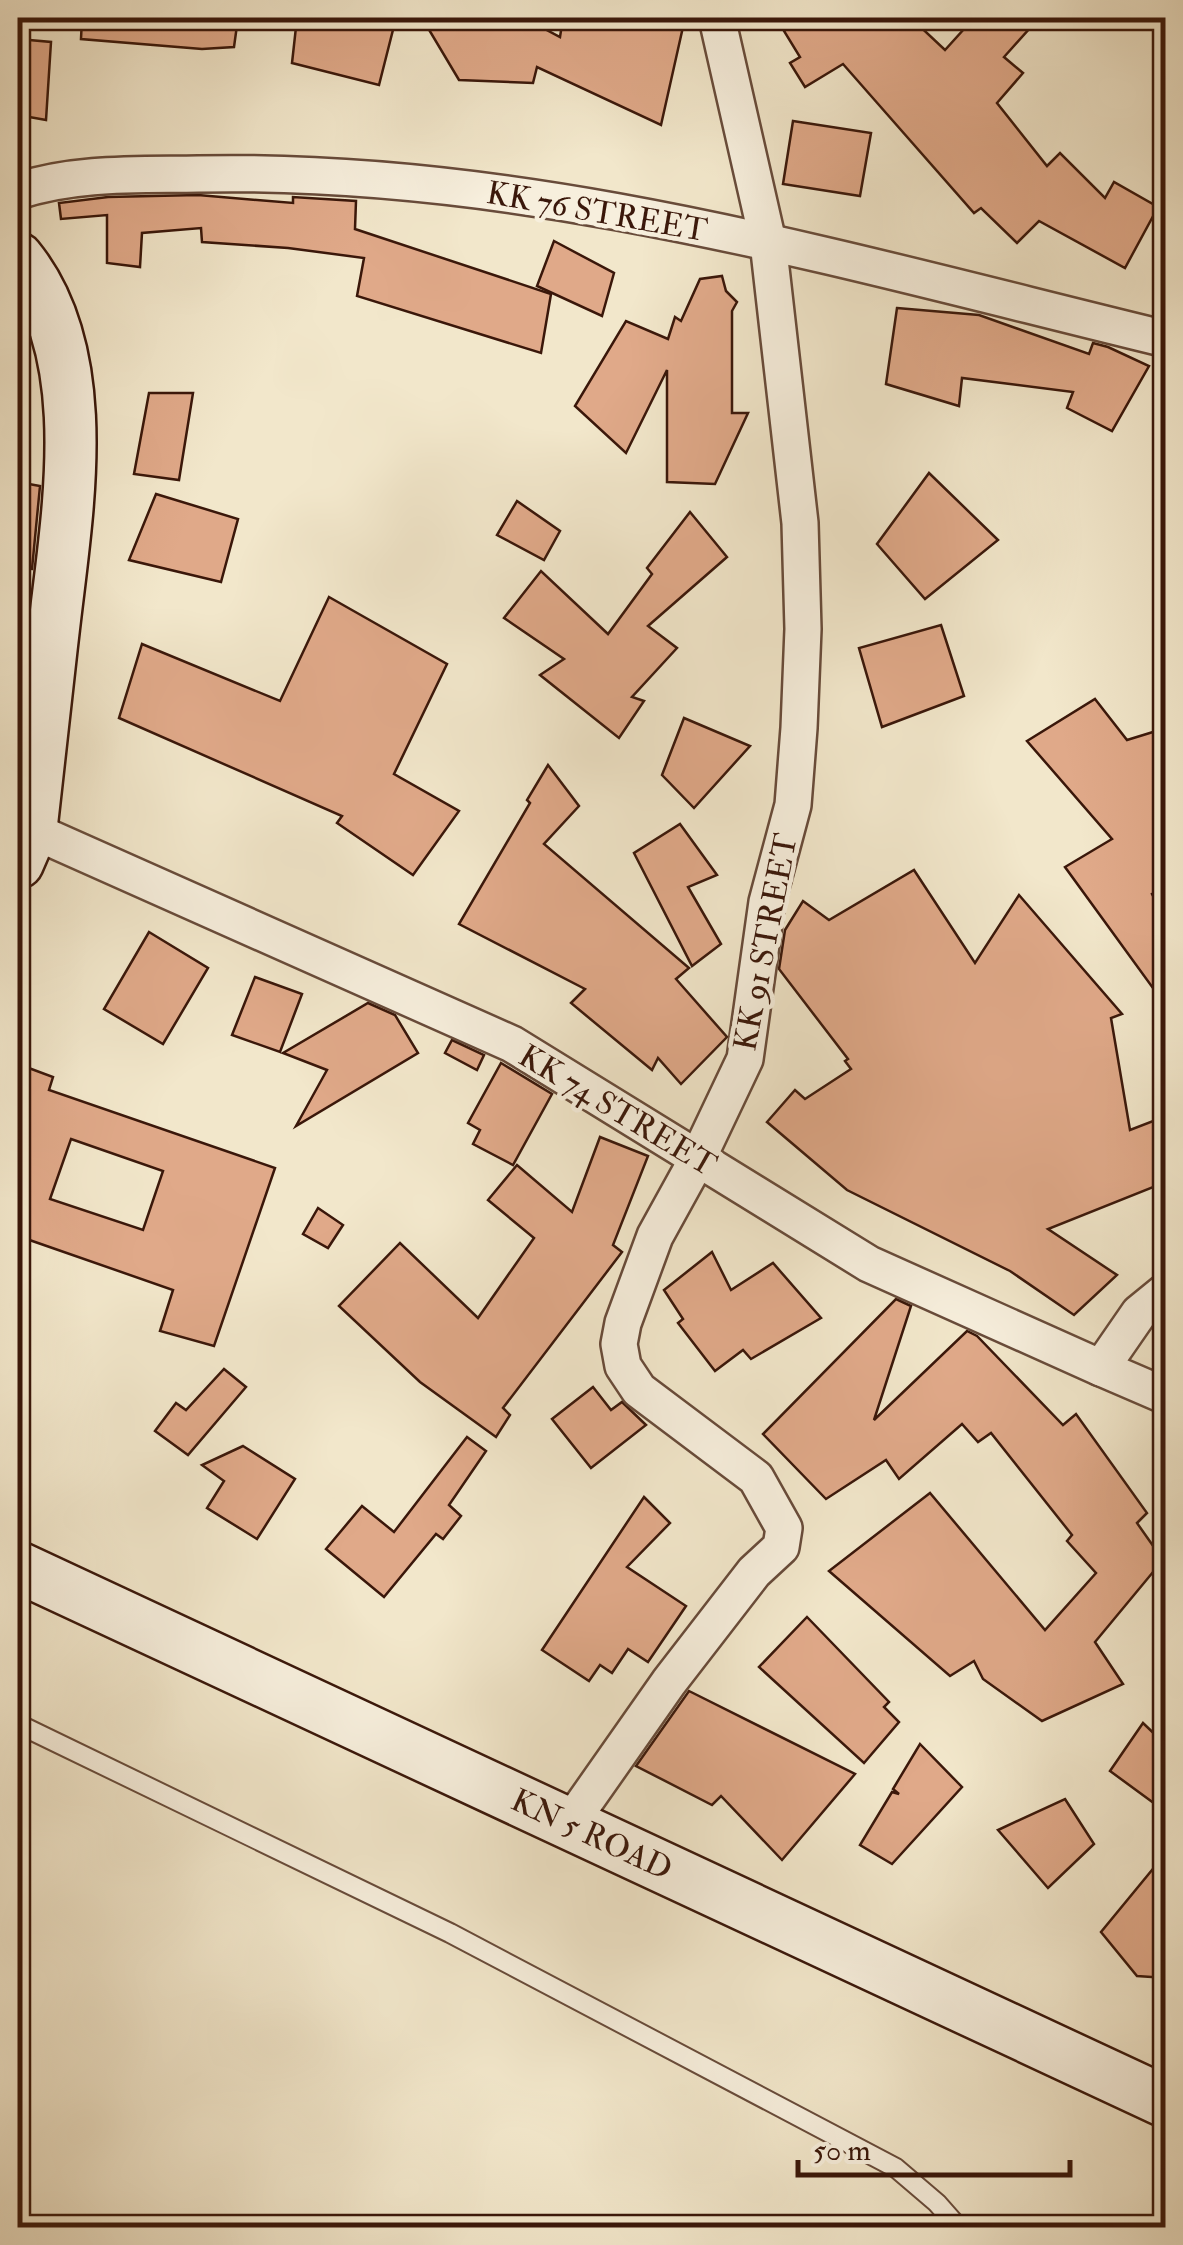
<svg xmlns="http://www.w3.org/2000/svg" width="1183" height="2245" font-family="'IM FELL Double Pica',serif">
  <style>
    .building { fill: #e0a989; stroke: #3a170a; stroke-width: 2.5; fill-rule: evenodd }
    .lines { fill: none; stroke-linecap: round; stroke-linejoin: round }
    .service-casing { stroke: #684b3a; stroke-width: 22 }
    .minor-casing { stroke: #684b3a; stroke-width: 40 }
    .secondary-casing { stroke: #3a170a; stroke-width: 55 }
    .service { stroke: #f7efdd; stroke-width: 18 }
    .minor { stroke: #f7efdd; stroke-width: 35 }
    .secondary { stroke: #f7efdd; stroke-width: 50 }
    .labels { text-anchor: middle; stroke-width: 9; stroke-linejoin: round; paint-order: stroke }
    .street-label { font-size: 32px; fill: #3a170a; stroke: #f7efdd }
  </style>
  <rect width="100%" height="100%" fill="#f2e7cb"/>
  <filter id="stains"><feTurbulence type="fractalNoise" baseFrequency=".002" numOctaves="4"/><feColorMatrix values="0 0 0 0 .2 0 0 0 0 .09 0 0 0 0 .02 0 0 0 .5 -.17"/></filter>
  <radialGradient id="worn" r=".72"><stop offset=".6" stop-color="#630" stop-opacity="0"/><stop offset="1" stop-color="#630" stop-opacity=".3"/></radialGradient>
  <g class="building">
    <polygon points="82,18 238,18 234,47 202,49 81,39"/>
    <polygon points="297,18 396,18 379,85 292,63"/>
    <polygon points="422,18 524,18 560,37 563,18 685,18 661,125 537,67 533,83 459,80"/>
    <polygon points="806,18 911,18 945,50 974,18 1039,18 1004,57 1023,73 997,103 1047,166 1060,153 1105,198 1114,182 1158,207 1125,268 1039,221 1017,243 981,208 974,213 843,64 805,87 790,63 800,57 784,31"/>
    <polygon points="18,39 51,42 46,120 18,115"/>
    <polygon points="793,121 871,133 860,196 783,184"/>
    <polygon points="198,195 293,203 293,197 356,201 355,229 551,294 541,353 357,296 364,258 288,248 202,242 201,228 142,233 140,267 107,263 107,215 61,219 59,203 108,197"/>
    <polygon points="554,241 614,273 602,316 537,286"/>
    <polygon points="722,276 726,291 737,302 732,311 732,413 748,413 715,484 667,482 667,370 626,453 575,406 626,321 668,339 675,317 681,321 700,279"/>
    <polygon points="897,308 979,315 1089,354 1093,343 1108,347 1149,366 1112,431 1067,408 1073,392 962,378 959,406 886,384"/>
    <polygon points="149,393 193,393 179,480 134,474"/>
    <polygon points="929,473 998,540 925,599 877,544"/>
    <polygon points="18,482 40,486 32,569 18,568"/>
    <polygon points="156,494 238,519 221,582 129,560"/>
    <polygon points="517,501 560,531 544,560 497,535"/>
    <polygon points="690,512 727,557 648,626 677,648 632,697 644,701 619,738 540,675 564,659 504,618 541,571 608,634 652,574 647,568"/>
    <polygon points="329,597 447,664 394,774 459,811 413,875 337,823 342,816 119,718 142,644 280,701"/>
    <polygon points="941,625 964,696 882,727 859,648"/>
    <polygon points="1095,699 1127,740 1166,728 1166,886 1152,894 1166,921 1166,1006 1065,867 1112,839 1027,741"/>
    <polygon points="684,718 750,746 694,808 662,775"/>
    <polygon points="548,765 579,806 544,844 689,968 676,979 727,1037 681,1084 658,1058 652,1070 571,1003 585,989 459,924 530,803 527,800"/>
    <polygon points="680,824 717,875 688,887 721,944 692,966 634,853"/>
    <polygon points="914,870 975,963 1019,895 1122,1014 1111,1018 1130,1130 1166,1116 1166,1182 1048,1229 1117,1275 1074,1315 1010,1271 847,1190 767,1122 795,1090 805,1099 851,1069 845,1061 848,1059 779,969 785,930 803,901 829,920"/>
    <polygon points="149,932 208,968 163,1044 104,1009"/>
    <polygon points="255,977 302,994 280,1052 232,1035"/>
    <polygon points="368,1003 395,1015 418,1053 296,1126 327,1070 283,1053"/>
    <polygon points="452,1040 484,1055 477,1070 445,1053"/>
    <polygon points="501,1063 552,1094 513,1165 473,1144 480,1130 468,1123"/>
    <path d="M 18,1064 L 53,1077 L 49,1090 L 275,1168 L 214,1346 L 160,1331 L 173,1290 L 18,1236 ZM 71,1139 L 163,1171 L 143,1230 L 50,1199 Z"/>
    <polygon points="600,1137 648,1156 613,1245 622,1252 503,1408 510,1415 496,1437 420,1382 339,1306 400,1243 478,1318 534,1238 488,1200 517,1165 572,1212"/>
    <polygon points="318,1208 343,1225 328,1248 303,1234"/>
    <polygon points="712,1252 731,1290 773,1263 821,1318 751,1359 743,1350 715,1371 678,1323 683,1319 664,1290"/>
    <polygon points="896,1299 911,1306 874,1420 967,1331 977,1336 1063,1425 1076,1414 1147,1513 1137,1523 1163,1560 1095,1642 1123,1684 1042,1721 983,1679 974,1661 950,1676 829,1571 930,1493 1045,1630 1096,1573 1067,1541 1072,1535 991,1433 978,1442 962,1424 899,1479 886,1460 826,1499 763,1434"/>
    <polygon points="224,1369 246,1387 188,1455 155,1431 176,1403 186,1410"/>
    <polygon points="593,1387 611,1410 622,1402 646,1425 591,1468 552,1419"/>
    <polygon points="467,1437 486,1451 449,1505 461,1516 443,1539 436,1534 384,1597 326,1549 362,1506 394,1532"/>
    <polygon points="243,1446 295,1479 257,1539 207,1508 224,1481 202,1465"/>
    <polygon points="644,1497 670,1523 627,1567 686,1606 648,1662 628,1649 612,1673 600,1665 589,1681 542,1650"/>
    <polygon points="807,1617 889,1702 884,1707 899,1722 864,1763 759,1667"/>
    <polygon points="689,1691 855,1774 782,1860 721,1796 712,1805 636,1766"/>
    <polygon points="1143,1723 1166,1745 1166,1812 1110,1771"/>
    <polygon points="920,1744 962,1787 892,1864 860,1845 892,1792 899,1794 893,1789"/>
    <polygon points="1065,1799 1094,1844 1048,1888 998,1830"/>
    <polygon points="1166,1853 1166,1978 1137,1976 1101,1932"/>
  </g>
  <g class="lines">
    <defs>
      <polyline id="service" points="18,1724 450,1933 896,2168 937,2203 959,2228"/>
      <g id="minor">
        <path d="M 18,191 C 75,172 138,175 198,174 C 528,167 848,262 1166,339"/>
        <polyline points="18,824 512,1044 869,1264 1101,1368 1139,1313 1166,1291"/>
        <polyline points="1101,1368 1166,1396"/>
        <polyline points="570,1823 669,1682 754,1572 781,1547 784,1528 756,1478 639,1390 623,1366 619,1344 623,1323 655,1236 698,1158 745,1059 767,902 793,805 799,728 803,629 800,523 768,242 717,18"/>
      </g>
      <g id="secondary">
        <path d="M 18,258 C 97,355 67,513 54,628 C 46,696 39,764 31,833 L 18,863"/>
        <polyline points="18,1567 1166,2102"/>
      </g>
    </defs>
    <use href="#service" class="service-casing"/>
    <use href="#minor" class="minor-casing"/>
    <use href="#secondary" class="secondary-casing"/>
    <use href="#service" class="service"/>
    <use href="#minor" class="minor"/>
    <use href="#secondary" class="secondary"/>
  </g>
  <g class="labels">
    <g class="street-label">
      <text transform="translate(597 211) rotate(10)" y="11">KK 76 STREET</text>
      <text transform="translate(765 942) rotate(-79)" y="11">KK 91 STREET</text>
      <text transform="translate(618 1110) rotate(31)" y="11">KK 74 STREET</text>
      <text transform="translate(592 1834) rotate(25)" y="11">KN 5 ROAD</text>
    </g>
  </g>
  <rect width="1183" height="2245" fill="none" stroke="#f2e7cb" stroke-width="60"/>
  <rect x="20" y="20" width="1143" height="2205" fill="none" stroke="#3a170a" stroke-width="5"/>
  <rect x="30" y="30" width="1123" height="2185" fill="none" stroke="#3a170a" stroke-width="2.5"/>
  <path d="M798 2160v15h272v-15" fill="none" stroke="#3a170a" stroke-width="5"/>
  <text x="813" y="2160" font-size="30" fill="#3a170a" stroke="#f7efdd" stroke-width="8" paint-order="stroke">50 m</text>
  <rect width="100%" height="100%" filter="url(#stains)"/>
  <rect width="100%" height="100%" fill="url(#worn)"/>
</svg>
